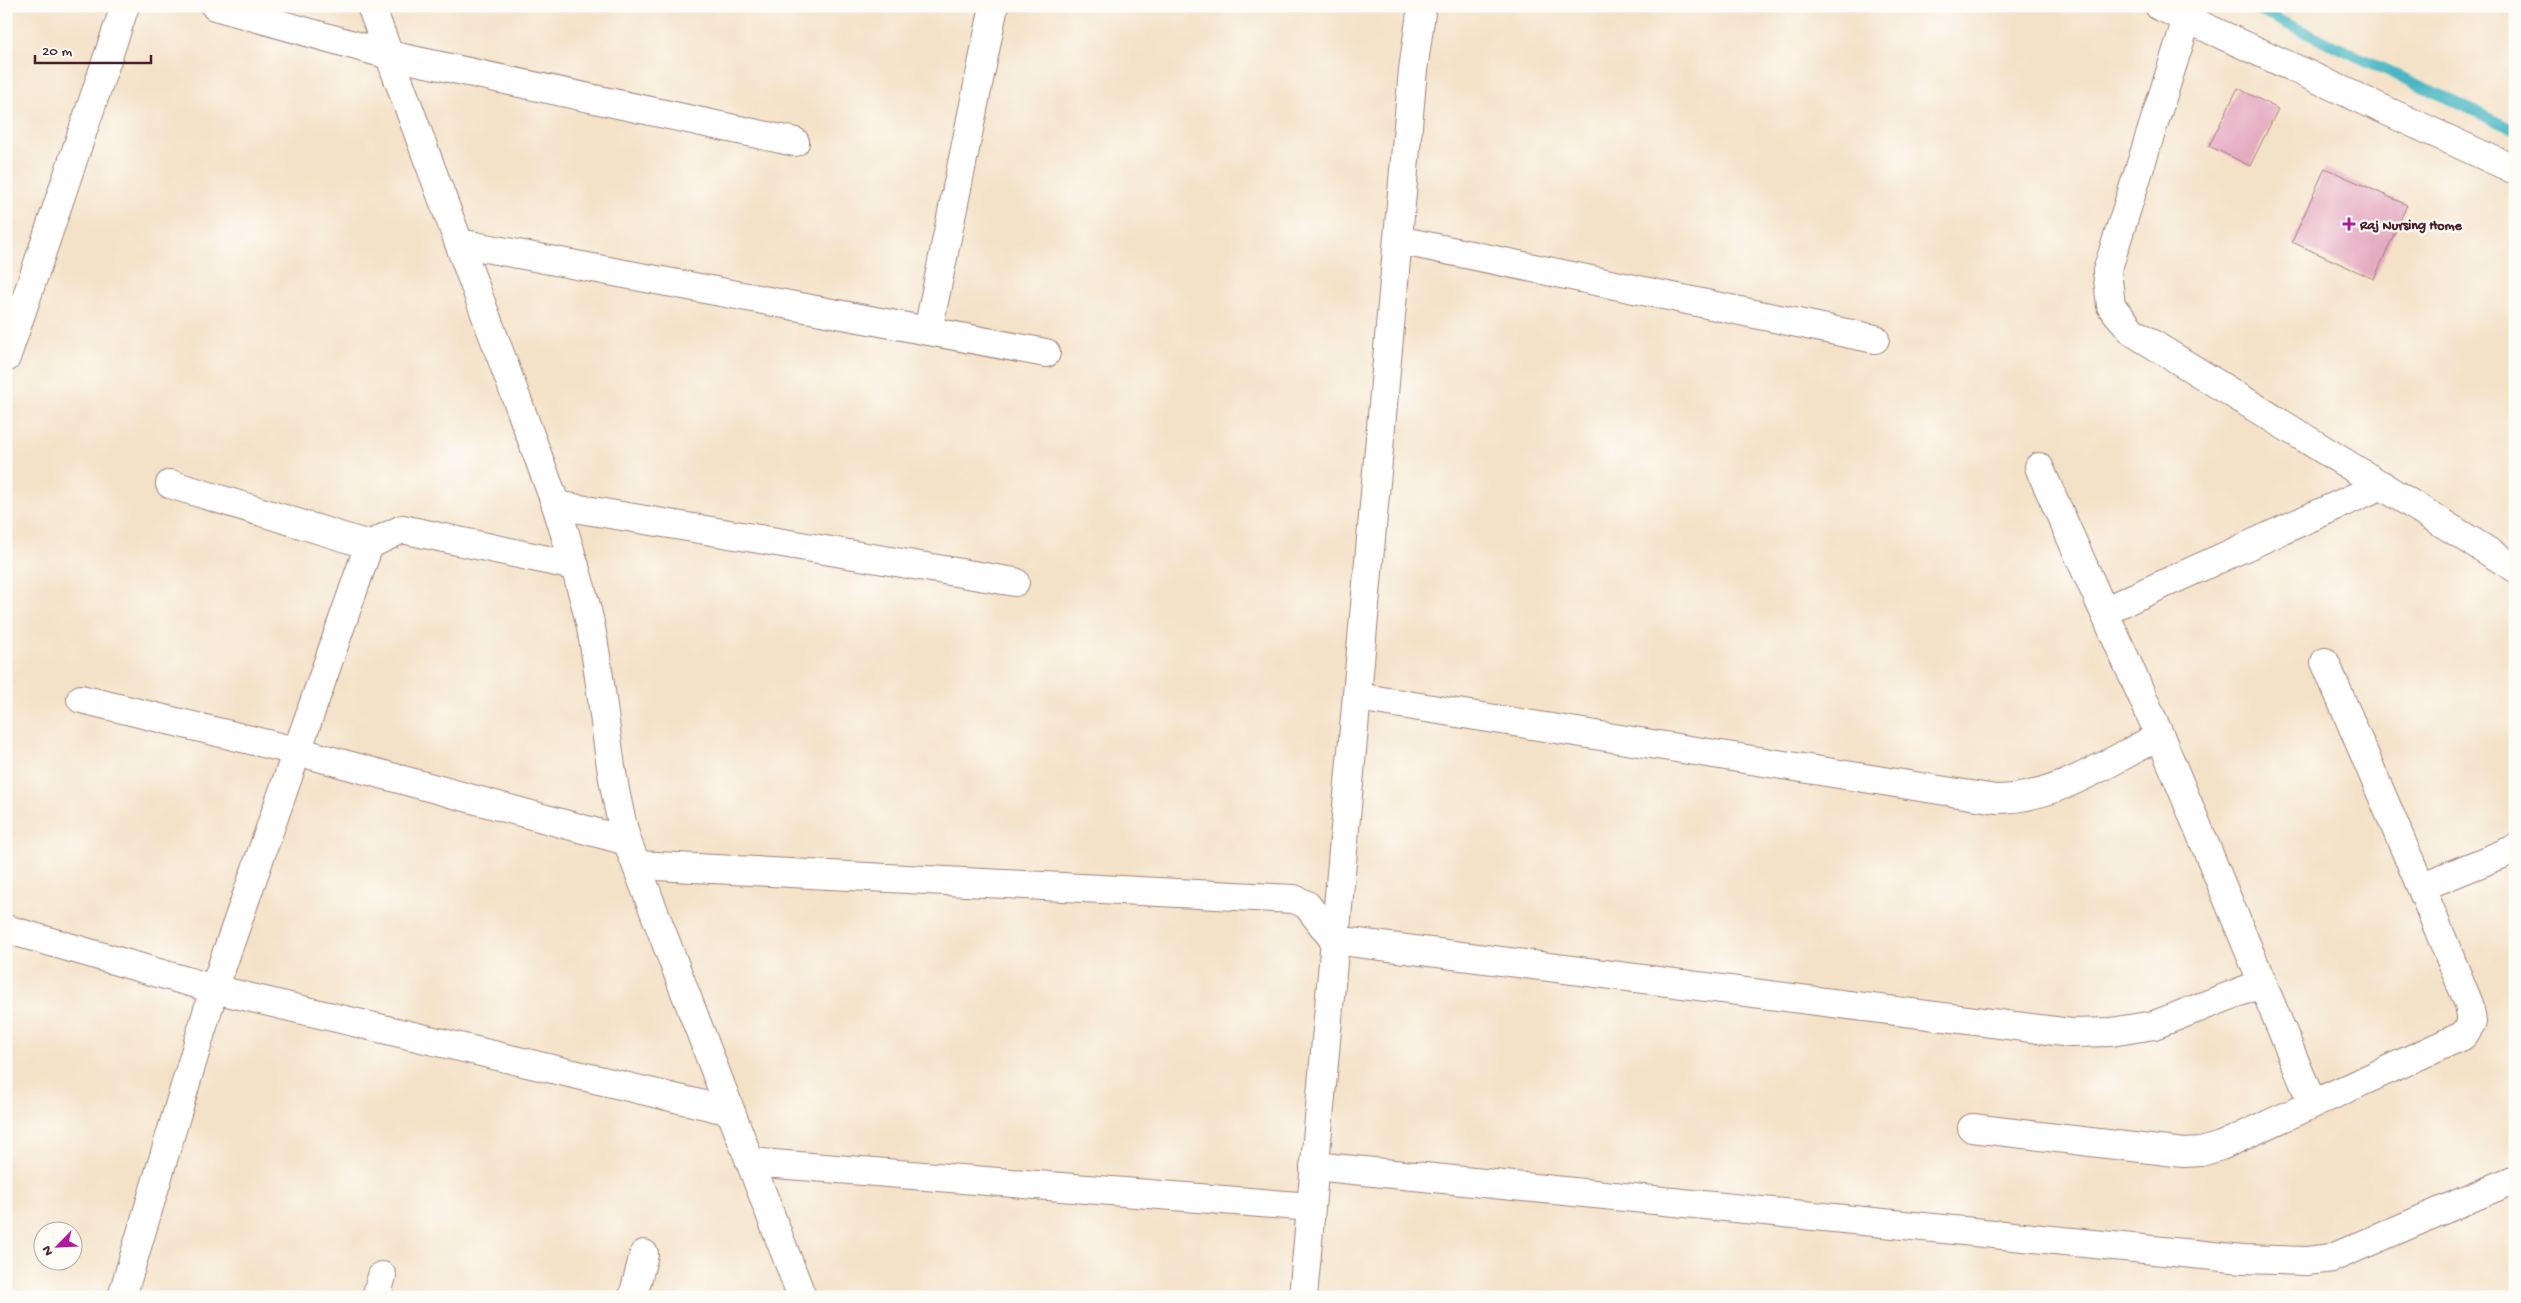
<svg xmlns="http://www.w3.org/2000/svg" width="2521" height="1303" font-family="'Gochi Hand',sans-serif">
  <style>
    .lines { fill: none; stroke-linecap: round; stroke-linejoin: round }
    .stream { stroke: #49b7c3; stroke-width: 11 }
    .building { fill: #e5abc1 }
    .street-casing { stroke: #9f807a; stroke-width: 30 }
    .secondary-casing { stroke: #9f807a; stroke-width: 30 }
    .street { stroke: #fff; stroke-width: 28 }
    .secondary { stroke: #fff; stroke-width: 28 }
    .poi-dot { fill: #b5179e; stroke: #fdfcf7; stroke-width: 2 }
    .labels { text-anchor: middle; stroke-width: 4.5; stroke-linejoin: round; paint-order: stroke }
    .poi-label { font-size: 14px; font-weight: bold; fill: #4a1f2b; stroke: #fdfcf7; text-anchor: start }
  </style>
  <rect width="100%" height="100%" fill="#fdfcf7"/>
  <filter id="ink" filterUnits="userSpaceOnUse"><feTurbulence type="fractalNoise" baseFrequency=".02" numOctaves="2"/><feDisplacementMap in="SourceGraphic" scale="10" xChannelSelector="R" yChannelSelector="G"/><feConvolveMatrix kernelMatrix="1 2 1 2 8 2 1 2 1" color-interpolation-filters="sRGB"/></filter>
  <filter id="wash" filterUnits="userSpaceOnUse"><feTurbulence type="fractalNoise" baseFrequency=".0096" numOctaves="4" result="noise"/><feDisplacementMap in="SourceGraphic" scale="20" xChannelSelector="R" yChannelSelector="G"/><feGaussianBlur stdDeviation="1.12" result="paint"/><feColorMatrix in="noise" values="0 0 0 0 0 0 0 0 0 0 0 0 0 0 0 0 0 1.4 0 .05"/><feComposite in="paint" operator="in"/></filter>
  <g filter="url(#wash)">
    <rect width="100%" height="100%" fill="#f4e2c8"/>
    <g class="lines">
      <polyline class="stream" points="2249,6 2515,130"/>
    </g>
    <g id="blocks">
      <g class="building">
        <polygon points="2238,88 2278,109 2250,166 2209,146"/>
        <polygon points="2325,168 2407,205 2374,279 2292,242"/>
      </g>
    </g>
  </g>
  <g filter="url(#ink)">
    <use href="#blocks" fill-opacity="0" stroke="#9f807a" stroke-width="1"/>
    <g class="lines">
      <defs>
        <g id="street">
          <polyline points="215,6 389,55 795,142"/>
          <path d="M 371,6 L 556,505 C 568,544 581,583 590,623 C 605,695 606,770 627,841 L 802,1297"/>
          <polyline points="2187,19 2107,271 2111,306 2133,332 2515,568"/>
          <polyline points="1398,240 1875,339"/>
          <polyline points="459,243 1046,353"/>
          <polyline points="928,331 994,6"/>
          <polyline points="6,358 125,6"/>
          <polyline points="2039,467 2160,736 2312,1103"/>
          <polyline points="170,484 369,545"/>
          <polyline points="556,505 1015,582"/>
          <polyline points="2104,611 2382,485"/>
          <polyline points="2325,662 2421,887"/>
          <path d="M 1357,697 L 1996,799 C 2056,799 2108,762 2160,736"/>
          <polyline points="81,699 296,751 627,841"/>
          <polyline points="637,865 1294,899 1307,905 1334,940 2071,1033 2111,1032 2154,1025 2263,983"/>
          <polyline points="6,929 214,989 730,1111"/>
          <polyline points="1972,1128 2184,1153 2201,1152 2221,1146 2464,1035 2472,1022 2469,1004 2421,887 2515,849"/>
          <polyline points="750,1162 1311,1207"/>
          <polyline points="1314,1166 2243,1259 2307,1261 2332,1258 2515,1179"/>
          <polyline points="122,1297 214,989 369,545 402,529 575,566"/>
          <polyline points="376,1297 382,1276"/>
          <polyline points="633,1297 644,1254"/>
        </g>
        <g id="secondary">
          <polyline points="2159,6 2515,170"/>
          <polyline points="1303,1297 1413,70 1422,6"/>
        </g>
      </defs>
      <use href="#street" class="street-casing"/>
      <use href="#secondary" class="secondary-casing"/>
      <use href="#street" class="street"/>
      <use href="#secondary" class="secondary"/>
    </g>
  </g>
  <path class="poi-dot" d="M2346.5 216.5h5v5h5v5h-5v5h-5v-5h-5v-5h5z"/>
  <g class="labels">
    <g class="poi-label">
      <text x="2360" y="229">Raj Nursing Home</text>
    </g>
  </g>
  <rect width="2521" height="1303" fill="none" stroke="#fdfcf7" stroke-width="25"/>
  <g transform="translate(58 1246) rotate(246)"><circle r="24" fill="#fdfcf7" stroke="#b5a4a5"/>
  <path d="M0-4L9 19L0 12L-9 19Z" fill="#b5179e"/>
  <text y="-8" font-size="14" font-weight="bold" text-anchor="middle" fill="#4a1f2b">N</text>
  </g>
  <path d="M35 55v8h116v-8" fill="none" stroke="#4a1f2b" stroke-width="2.5"/>
  <text x="42" y="55" font-size="15" fill="#4a1f2b" stroke="#fdfcf7" stroke-width="4" paint-order="stroke">20 m</text>
</svg>
